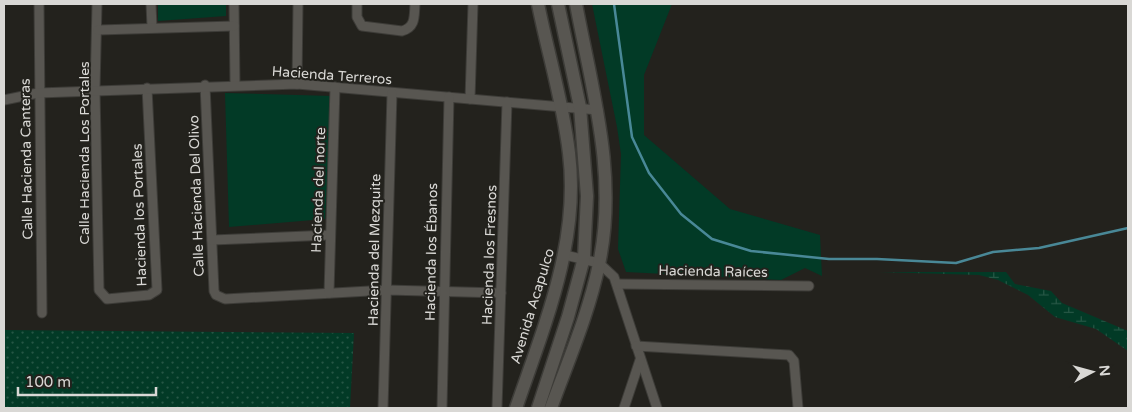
<svg xmlns="http://www.w3.org/2000/svg" width="1132" height="412" font-family="'Varela Round',sans-serif">
  <style>
    .grass { fill: url(#grass-dots) }
    .wetland { fill: url(#wetland-marsh) }
    .park { fill: #023a26 }
    .lines { fill: none; stroke-linecap: round; stroke-linejoin: round }
    .stream { stroke: #498897; stroke-width: 2.5 }
    .street-casing { stroke: #3d3c38; stroke-width: 11 }
    .secondary-casing { stroke: #3d3c38; stroke-width: 15 }
    .street { stroke: #585651; stroke-width: 9 }
    .secondary { stroke: #585651; stroke-width: 12 }
    .labels { text-anchor: middle; stroke-width: 4; stroke-linejoin: round; paint-order: stroke }
    .street-label { font-size: 14px; fill: #d9d8d5; stroke: #23221d }
  </style>
  <defs>
    <pattern id="grass-dots" width="8" height="8" patternUnits="userSpaceOnUse" patternTransform="scale(1.25)"><rect width="8" height="8" fill="#023a26"/><path d="M2 2h.1M6 6h.1" fill="none" stroke="#265645" stroke-width="1.8" stroke-linecap="round"/></pattern>
    <pattern id="wetland-marsh" width="20" height="14" patternUnits="userSpaceOnUse" patternTransform="scale(1.25)"><rect width="20" height="14" fill="#023a26"/><path d="M1 5h8M5 5V1M11 12h8M15 12V8" fill="none" stroke="#265645"/></pattern>
  </defs>
  <rect width="100%" height="100%" fill="#23221d"/>
  <polygon class="grass" points="4,330 354,333 350,408 4,408"/>
  <polygon class="wetland" points="879,272 1006,272 1015,284 1051,291 1062,303 1128,331 1128,351 1096,329 1055,317 1028,295 998,280 979,275"/>
  <g class="park">
    <polygon points="158,4 226,4 226,16 158,21"/>
    <polygon points="592,4 672,4 644,75 644,135 730,209 820,235 822,276 805,268 781,280 626,272 618,249 621,154 617,127"/>
    <polygon points="225,93 332,96 325,219 229,227"/>
  </g>
  <g class="lines">
    <polyline class="stream" points="614,4 632,137 649,173 681,214 712,239 751,251 829,259 877,259 956,263 993,252 1039,248 1128,228"/>
    <defs>
      <g id="street">
        <polyline points="39,4 42,313"/>
        <polyline points="97,4 95,90 99,290 107,299 149,295 157,290 147,88"/>
        <polyline points="151,4 152,27"/>
        <polyline points="234,4 235,84"/>
        <path d="M 357,4 L 357,17 L 362,26 L 402,31 C 416,27 414,16 415,4"/>
        <polyline points="98,30 234,26"/>
        <polyline points="297,84 298,4"/>
        <polyline points="205,85 214,291 216,295 225,299 387,290 501,293"/>
        <polyline points="470,99 473,4"/>
        <polyline points="4,100 38,93 297,84 598,110"/>
        <polyline points="212,240 330,235"/>
        <polyline points="565,255 599,263 614,277 657,408"/>
        <polyline points="617,284 809,286"/>
        <polyline points="329,293 335,87"/>
        <polyline points="636,346 789,355 794,361 798,408"/>
        <polyline points="383,408 392,93"/>
        <polyline points="442,408 449,97"/>
        <polyline points="497,408 507,102"/>
        <polyline points="624,408 640,360"/>
      </g>
      <g id="secondary">
        <path d="M 516,408 C 544,326 580,242 569,153 C 563,102 548,54 538,4"/>
        <polyline points="538,408 568,317 584,258 587,196 580,107 558,4"/>
        <path d="M 551,408 C 568,361 589,313 599,264 C 618,175 592,90 576,4"/>
      </g>
    </defs>
    <use href="#street" class="street-casing"/>
    <use href="#secondary" class="secondary-casing"/>
    <use href="#street" class="street"/>
    <use href="#secondary" class="secondary"/>
  </g>
  <g class="labels">
    <g class="street-label">
      <text transform="translate(332 75) rotate(4)" y="5">Hacienda Terreros</text>
      <text transform="translate(84 153) rotate(-90)" y="5">Calle Hacienda Los Portales</text>
      <text transform="translate(26 159) rotate(-91)" y="5">Calle Hacienda Canteras</text>
      <text transform="translate(318 190) rotate(-88)" y="5">Hacienda del norte</text>
      <text transform="translate(196 196) rotate(-92)" y="5">Calle Hacienda Del Olivo</text>
      <text transform="translate(139 215) rotate(-92)" y="5">Hacienda los Portales</text>
      <text transform="translate(374 250) rotate(-89)" y="5">Hacienda del Mezquite</text>
      <text transform="translate(431 252) rotate(-89)" y="5">Hacienda los Ébanos</text>
      <text transform="translate(489 255) rotate(-88)" y="5">Hacienda los Fresnos</text>
      <text transform="translate(713 271) rotate(1)" y="5">Hacienda Raíces</text>
      <text transform="translate(532 306) rotate(-73)" y="5">Avenida Acapulco</text>
    </g>
  </g>
  <rect width="1132" height="412" fill="none" stroke="#d9d8d5" stroke-width="10"/>
  <g transform="translate(1092 372) rotate(84)" stroke="#23221d" stroke-width="4" paint-order="stroke">
  <path d="M0-4L9 19L0 12L-9 19Z" fill="#d9d8d5"/>
  <text y="-8" font-size="14" font-weight="bold" text-anchor="middle" fill="#d9d8d5">N</text>
  </g>
  <path d="M18 387v8h138v-8" fill="none" stroke="#d9d8d5" stroke-width="2.5"/>
  <text x="25" y="387" font-size="15" fill="#d9d8d5" stroke="#23221d" stroke-width="4" paint-order="stroke">100 m</text>
</svg>
